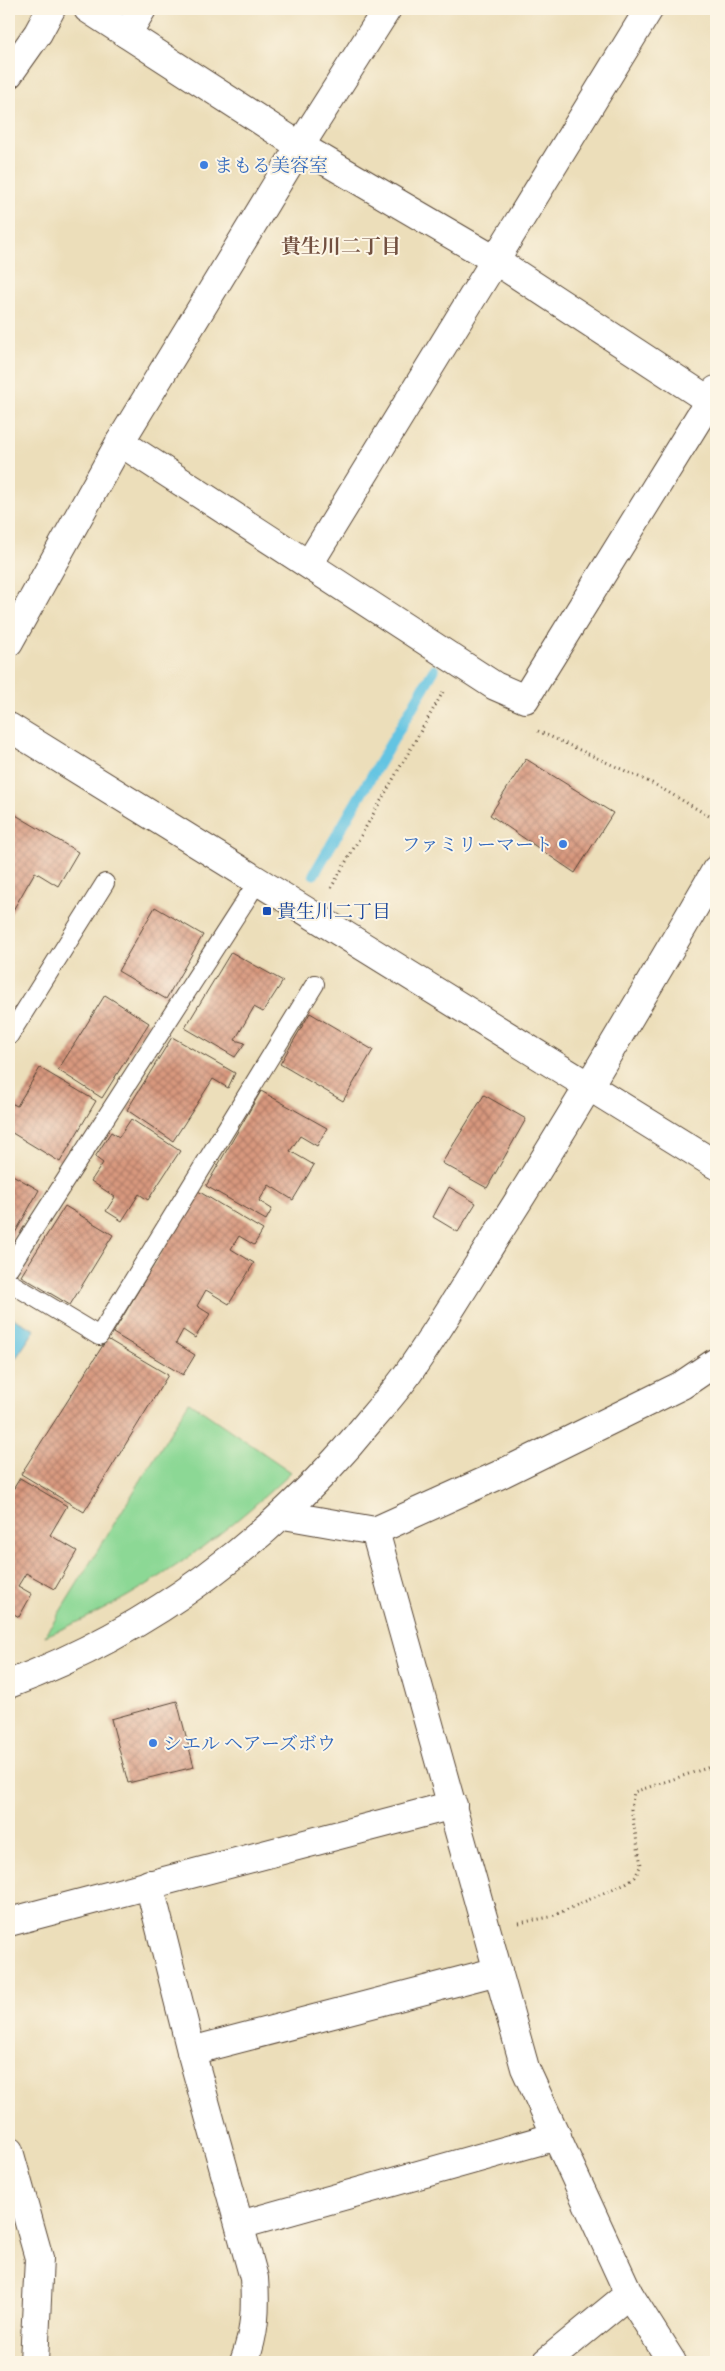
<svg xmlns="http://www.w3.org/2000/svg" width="725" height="2371" font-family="'IM FELL DW Pica','Noto Serif JP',serif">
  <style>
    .grass { fill: #8cd895; stroke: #64815a }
    .water { fill: #64c4e2; stroke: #507780 }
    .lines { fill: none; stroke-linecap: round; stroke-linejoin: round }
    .stream { stroke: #64c4e2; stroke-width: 11 }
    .building { fill: url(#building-cross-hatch) }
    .service-casing { stroke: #564535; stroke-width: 20 }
    .minor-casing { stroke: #564535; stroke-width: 30 }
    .tertiary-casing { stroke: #564535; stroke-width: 30 }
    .path { stroke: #564535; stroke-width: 3; stroke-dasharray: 1 4; stroke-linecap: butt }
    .service { stroke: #fff; stroke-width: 18 }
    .minor { stroke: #fff; stroke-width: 28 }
    .tertiary { stroke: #fff; stroke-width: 28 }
    .shop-dot { fill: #3f7fe0; stroke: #fcf5e5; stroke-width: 2 }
    .transit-dot { fill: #1a4fb4; stroke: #fcf5e5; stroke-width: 2 }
    .labels { text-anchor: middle; stroke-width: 4; stroke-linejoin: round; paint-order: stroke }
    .shop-label { font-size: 19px; fill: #366cbe; stroke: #fcf5e5; text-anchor: start }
    .transit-label { font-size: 19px; fill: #164399; stroke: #fcf5e5; text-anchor: start }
    .neighbourhood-label { font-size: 20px; font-weight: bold; fill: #725040; stroke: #fcf5e5 }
  </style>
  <defs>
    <pattern id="building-cross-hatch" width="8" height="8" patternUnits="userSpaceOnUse" patternTransform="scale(1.25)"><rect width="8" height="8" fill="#d8987e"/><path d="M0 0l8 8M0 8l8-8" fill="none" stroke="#b07c67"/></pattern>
  </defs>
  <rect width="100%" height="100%" fill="#fcf5e5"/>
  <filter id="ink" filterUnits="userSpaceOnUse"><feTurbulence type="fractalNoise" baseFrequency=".02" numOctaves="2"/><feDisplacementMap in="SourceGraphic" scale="10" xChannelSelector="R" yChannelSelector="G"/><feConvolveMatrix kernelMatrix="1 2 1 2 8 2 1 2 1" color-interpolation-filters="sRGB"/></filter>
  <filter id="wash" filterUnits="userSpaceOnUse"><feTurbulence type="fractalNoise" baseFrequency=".0096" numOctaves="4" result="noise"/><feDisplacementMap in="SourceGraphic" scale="20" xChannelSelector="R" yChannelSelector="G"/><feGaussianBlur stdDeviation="1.12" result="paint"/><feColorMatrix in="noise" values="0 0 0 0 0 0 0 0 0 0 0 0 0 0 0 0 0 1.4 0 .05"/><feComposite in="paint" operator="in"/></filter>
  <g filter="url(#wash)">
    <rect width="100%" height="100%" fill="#ecdeba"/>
    <path class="grass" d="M 189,1402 L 291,1472 C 221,1539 137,1600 45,1636 Z"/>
    <polygon class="water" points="9,1316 35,1330 9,1368"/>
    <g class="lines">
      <polyline class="stream" points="314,874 434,670"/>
    </g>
    <g id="blocks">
      <g class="building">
        <polygon points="526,759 613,813 575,873 490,815"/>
        <polygon points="9,811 78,852 58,886 35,872 9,917"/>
        <polygon points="155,907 203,935 166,999 118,971"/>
        <polygon points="231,952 283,981 263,1012 254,1007 235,1040 245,1043 235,1057 185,1028"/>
        <polygon points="105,995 149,1023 102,1098 58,1070"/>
        <polygon points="310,1013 373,1050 343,1101 280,1064"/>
        <polygon points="172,1037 235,1073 228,1088 213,1079 173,1141 127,1110"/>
        <polygon points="40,1068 96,1101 60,1162 9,1131 9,1102 17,1106"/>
        <polygon points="261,1091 327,1128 317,1146 300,1136 290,1151 314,1165 293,1200 269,1185 259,1201 272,1209 266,1220 206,1186"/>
        <polygon points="484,1095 526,1119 487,1188 442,1163"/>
        <polygon points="131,1119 180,1151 148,1200 139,1194 122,1221 106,1211 115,1197 91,1181 103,1163 95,1157 111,1132 119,1137"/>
        <polygon points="9,1173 39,1190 9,1244"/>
        <polygon points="449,1187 476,1203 458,1232 433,1217"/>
        <polygon points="198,1191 263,1230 254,1245 239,1236 231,1249 254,1263 229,1304 206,1290 197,1306 210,1314 195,1338 183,1330 176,1343 195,1355 183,1375 113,1333"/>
        <polygon points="65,1206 113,1235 70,1305 21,1276"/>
        <polygon points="107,1339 168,1375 84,1512 21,1474"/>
        <polygon points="20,1478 67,1506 50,1535 77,1551 55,1589 26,1573 18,1586 32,1594 19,1617 9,1611 9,1496"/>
        <polygon points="177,1701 194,1767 128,1783 111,1719"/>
      </g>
    </g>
  </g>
  <g filter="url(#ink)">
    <use href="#blocks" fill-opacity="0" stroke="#564535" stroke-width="1"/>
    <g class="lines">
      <defs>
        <g id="service">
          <polyline points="9,1036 105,883"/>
          <polyline points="9,1268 258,881"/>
          <polyline points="9,1282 99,1336 315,984"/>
        </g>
        <g id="minor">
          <polyline points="88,9 300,146 495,260 716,405"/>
          <polyline points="127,34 142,9"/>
          <polyline points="9,74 38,33 51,9"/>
          <polyline points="120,442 495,686 525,699 716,390"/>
          <polyline points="309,564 649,9"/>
          <polyline points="9,642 120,442 300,146 387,9"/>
          <polyline points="284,1515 375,1531 499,1475 682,1385 716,1362"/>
          <polyline points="375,1531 525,2068 629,2294 672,2362"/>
          <path d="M 149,1884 L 191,2051 L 254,2278 C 256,2308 255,2334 244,2362"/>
          <polyline points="9,1922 453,1805"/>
          <polyline points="191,2051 498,1971"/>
          <polyline points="9,2151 39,2258 34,2362"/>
          <polyline points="240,2225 557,2136"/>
          <polyline points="546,2362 629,2294"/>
        </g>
        <g id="tertiary">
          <polyline points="9,727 716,1165"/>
          <path d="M 9,1684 C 152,1630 275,1538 371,1419 C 384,1404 398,1388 409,1372 C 443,1324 473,1272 505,1222 C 578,1107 647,989 716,870"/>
        </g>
      </defs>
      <use href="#service" class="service-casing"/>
      <use href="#minor" class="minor-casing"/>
      <use href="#tertiary" class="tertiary-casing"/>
      <g class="path">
        <polyline points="538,731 654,784 716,820"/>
        <polyline points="331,888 443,692"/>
        <polyline points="519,1923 550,1917 626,1883 635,1877 641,1865 631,1809 634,1792 716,1765"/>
      </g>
      <use href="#service" class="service"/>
      <use href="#minor" class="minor"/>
      <use href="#tertiary" class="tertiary"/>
    </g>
  </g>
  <g class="shop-dot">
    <circle cx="204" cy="165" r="5"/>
    <circle cx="563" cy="844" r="5"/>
    <circle cx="153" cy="1743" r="5"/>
  </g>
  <rect class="transit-dot" x="262" y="906" width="10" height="10" rx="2.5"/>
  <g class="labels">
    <g class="shop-label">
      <text x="214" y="172">まもる美容室</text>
      <text x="553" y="851" text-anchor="end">ファミリーマート</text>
      <text x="163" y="1750">シエル ヘアーズボウ</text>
    </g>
    <g class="transit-label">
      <text x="277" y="918">貴生川二丁目</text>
    </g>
    <g class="neighbourhood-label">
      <text x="341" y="253">貴生川二丁目</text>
    </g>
  </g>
  <rect width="725" height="2371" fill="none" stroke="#fcf5e5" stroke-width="30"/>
</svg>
